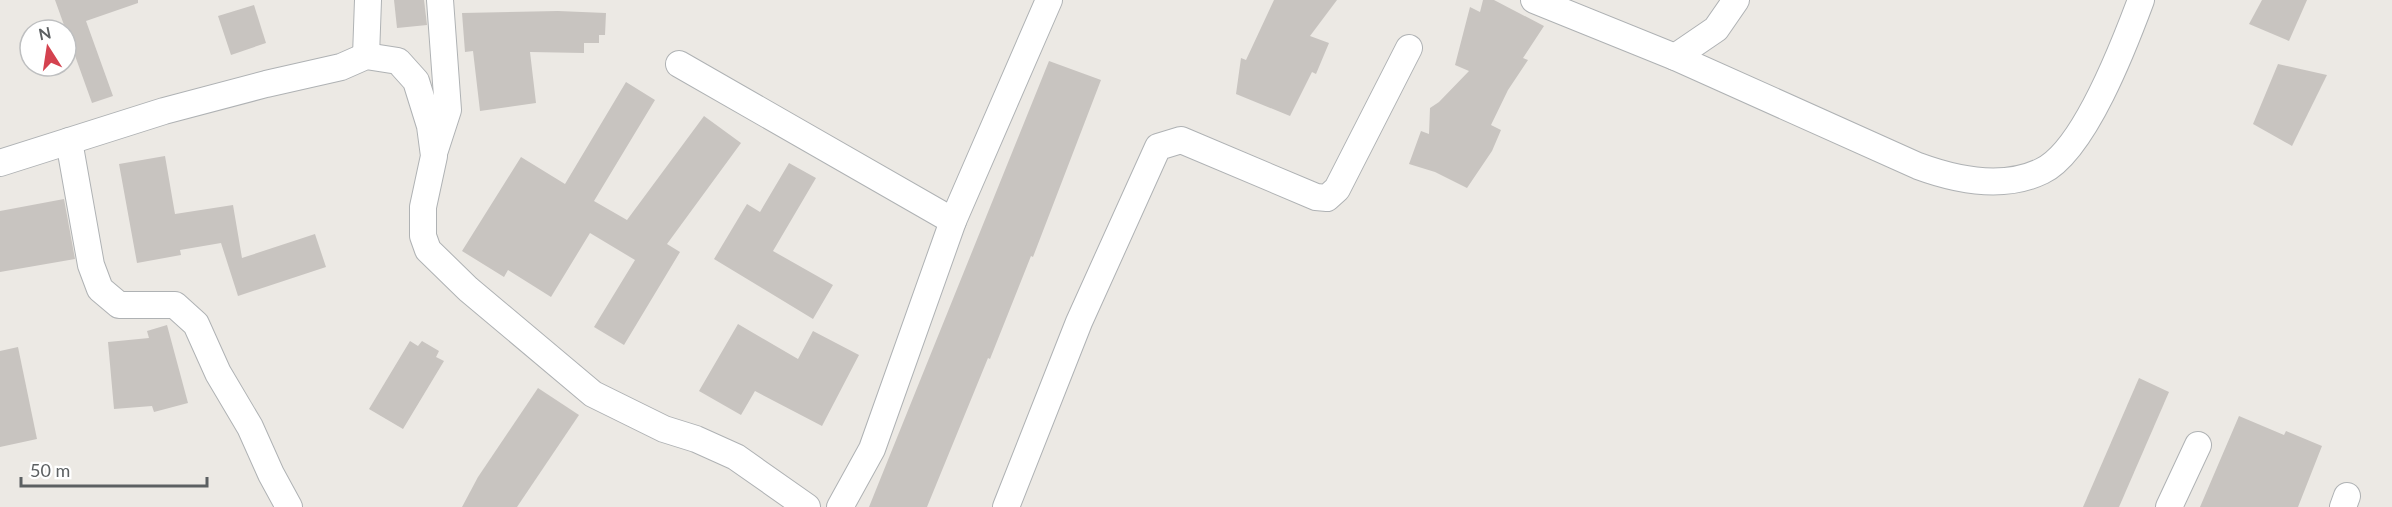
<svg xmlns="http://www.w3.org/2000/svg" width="2392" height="507" font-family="Lato,sans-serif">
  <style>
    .building { fill: #c8c4c0 }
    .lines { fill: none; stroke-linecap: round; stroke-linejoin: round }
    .minor-casing { stroke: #afb2b4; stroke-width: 28 }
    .minor { stroke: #fff; stroke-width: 26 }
  </style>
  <rect width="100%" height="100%" fill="#ece9e4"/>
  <g class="building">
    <polygon points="55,0 138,0 138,3 86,21 113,96 92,103"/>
    <polygon points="394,0 424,0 427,25 397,28"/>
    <polygon points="1274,0 1337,0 1310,36 1329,43 1316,74 1312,72 1290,116 1236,94 1241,58 1246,60"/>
    <polygon points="1483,0 1494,0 1544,26 1523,58 1528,60 1508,90 1491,125 1501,130 1492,151 1467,188 1435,172 1409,164 1421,131 1429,134 1430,108 1439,102 1469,71 1455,65 1470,7 1480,12"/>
    <polygon points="2262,0 2307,0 2289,41 2249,24"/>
    <polygon points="254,5 266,43 231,55 218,16"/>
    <polygon points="558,11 606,13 605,35 599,35 599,43 584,43 584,53 530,52 536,103 480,111 473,51 465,52 462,13"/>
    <polygon points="1049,61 1101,80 1033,257 1031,256 990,359 988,358 927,507 869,507"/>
    <polygon points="2278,64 2327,75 2292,146 2253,124"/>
    <polygon points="626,82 655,100 594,201 627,220 704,116 741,143 667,244 680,252 624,345 594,327 635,260 590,233 551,297 508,270 504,277 462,251 521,157 565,184"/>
    <polygon points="165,156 175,214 233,205 242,258 315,234 326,267 238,296 221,243 180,250 181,255 137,263 119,164"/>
    <polygon points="789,163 816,178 773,251 833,285 813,319 714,259 747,204 760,212"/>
    <polygon points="64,199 75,259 0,272 0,211"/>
    <polygon points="738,324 798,359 813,331 859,355 822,426 755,391 741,415 699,391"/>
    <polygon points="167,325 188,403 154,412 152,406 114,409 108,342 149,338 147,331"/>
    <polygon points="410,341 418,346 422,341 439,351 436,357 444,361 403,429 369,409"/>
    <polygon points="18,347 37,439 0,447 0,351"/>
    <polygon points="2139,378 2169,392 2119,507 2083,507"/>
    <polygon points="538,388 579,415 517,507 462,507 478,477"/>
    <polygon points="2239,416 2284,435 2286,431 2322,446 2298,507 2200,507"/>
  </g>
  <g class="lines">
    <defs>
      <g id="minor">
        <path d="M 1534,0 L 1675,57 L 1918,166 C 1956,180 2003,190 2042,171 C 2084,151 2125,43 2141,0"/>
        <polyline points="366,56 368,0"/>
        <polyline points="1675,57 1716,29 1736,0"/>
        <polyline points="679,64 953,221"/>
        <polyline points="69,141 91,265 100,289 119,305 175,305 196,324 218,373 250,427 271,474 289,507"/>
        <polyline points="435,150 448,110 440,0"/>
        <polyline points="0,163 164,111 266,84 341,67 366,56 398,61 416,81 430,126 434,156 423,207 423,236 428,250 468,289 593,394 664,429 696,439 736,457 807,507"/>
        <polyline points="840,507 872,449 953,221 1049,0"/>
        <polyline points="1006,507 1079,322 1158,147 1181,140 1316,197 1327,198 1337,189 1409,48"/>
        <polyline points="2169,507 2198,445"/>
        <polyline points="2343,507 2347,496"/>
      </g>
    </defs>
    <use href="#minor" class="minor-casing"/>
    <use href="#minor" class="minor"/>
  </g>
  <g transform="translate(48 48) rotate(348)"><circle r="28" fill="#ffffff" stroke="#bebfc0" stroke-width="1.5"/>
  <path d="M0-4.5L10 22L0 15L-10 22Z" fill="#d4424f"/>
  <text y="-9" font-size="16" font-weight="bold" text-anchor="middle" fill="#5c6062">N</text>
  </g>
  <path d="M21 477v9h186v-9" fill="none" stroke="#5c6062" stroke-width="3"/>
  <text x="30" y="477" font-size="18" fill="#5c6062" stroke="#ffffff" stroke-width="4.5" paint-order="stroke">50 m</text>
</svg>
